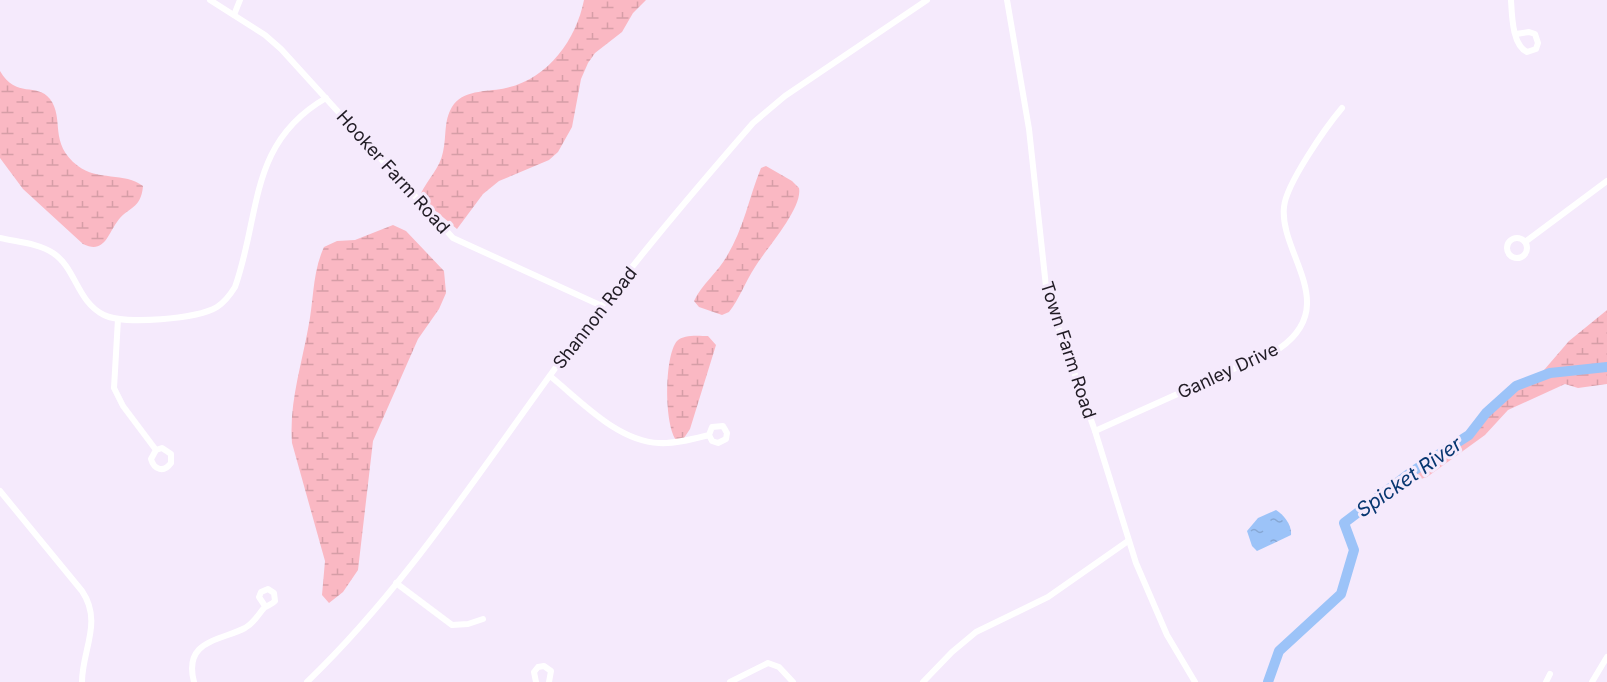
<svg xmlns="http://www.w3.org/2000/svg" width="1607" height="682" font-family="Inter,sans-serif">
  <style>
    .wetland { fill: url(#wetland-marsh) }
    .water { fill: url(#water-ripples) }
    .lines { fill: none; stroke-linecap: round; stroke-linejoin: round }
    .river { stroke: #9cc3f8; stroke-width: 10 }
    .minor { stroke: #fff; stroke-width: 6 }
    .labels { text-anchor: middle; stroke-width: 6; stroke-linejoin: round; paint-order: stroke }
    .street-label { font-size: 18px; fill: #201b24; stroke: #f5eafc }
    .water-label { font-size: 20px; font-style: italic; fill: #083771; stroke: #f5eafc }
  </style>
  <defs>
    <pattern id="wetland-marsh" width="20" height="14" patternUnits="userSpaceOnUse" patternTransform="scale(1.5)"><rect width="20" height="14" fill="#fab8c3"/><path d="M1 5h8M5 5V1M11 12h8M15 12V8" fill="none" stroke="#d69ea7"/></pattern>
    <pattern id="water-ripples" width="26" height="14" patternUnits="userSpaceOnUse" patternTransform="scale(1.5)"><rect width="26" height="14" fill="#9cc3f8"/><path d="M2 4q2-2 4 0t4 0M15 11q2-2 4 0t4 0" fill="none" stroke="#86a7d4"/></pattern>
  </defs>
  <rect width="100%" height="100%" fill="#f5eafc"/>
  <g class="wetland">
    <path d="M 584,0 L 646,0 L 633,13 L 622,32 L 595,53 L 588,63 L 581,79 L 572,127 L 558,152 L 549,160 L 499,181 L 483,194 L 457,229 L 431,207 L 421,193 C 428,179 440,168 443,152 C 447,135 443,119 454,104 C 466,89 490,92 506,88 C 548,79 576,40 584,0 Z"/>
    <path d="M 0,71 C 16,99 37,82 50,99 C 65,119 48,143 78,166 C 97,181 125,172 143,186 C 141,210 128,206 117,222 C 107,236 104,254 83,244 L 23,189 L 0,158 Z"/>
    <path d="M 766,166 L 792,181 L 799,188 C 803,208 766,249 755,267 C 745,282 740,298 729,312 L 722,315 L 699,307 L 694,301 C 702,284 718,272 727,256 C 744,228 749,197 761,168 Z"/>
    <path d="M 393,225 L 406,231 L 444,271 L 446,293 L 439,309 L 418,339 L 373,441 L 358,570 L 343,592 L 329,603 L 322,595 L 325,561 L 292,443 C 289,404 301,367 308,329 C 314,301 312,273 324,247 L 337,241 L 355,240 Z"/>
    <polygon points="1607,310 1607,384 1578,388 1565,384 1508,410 1485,435 1427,477 1403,485 1405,480 1432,464 1453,446 1495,399 1538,377 1569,341"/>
    <path d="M 708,336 L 716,345 L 690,429 L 684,438 L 677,441 C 664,427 664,356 677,341 C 684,334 699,336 708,336 Z"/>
  </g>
  <path class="water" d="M 1276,510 C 1284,515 1292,525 1291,535 L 1257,551 L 1252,546 L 1247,531 L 1258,518 Z"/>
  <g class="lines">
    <polyline class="river" points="1268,682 1279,651 1341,594 1354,550 1344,523 1410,473 1469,435 1486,413 1516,386 1550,373 1607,367"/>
    <g class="minor">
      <polyline points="210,0 265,35 281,49 453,238 602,306"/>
      <polyline points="1007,0 1029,129 1047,296 1095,431 1136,563 1167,635 1195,682"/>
      <path d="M 1511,0 C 1512,15 1512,45 1527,52 L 1536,49 L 1538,43 L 1535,34 L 1529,32 L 1516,34"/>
      <polyline points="234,15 240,0"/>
      <path d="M 0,238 C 17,242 38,243 53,253 C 76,268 77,302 104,315 C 124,325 198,319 217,307 C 225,302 230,295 235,287 C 261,214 248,143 326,98"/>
      <circle cx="1517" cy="248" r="10"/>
      <polyline points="1525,242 1607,181"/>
      <path d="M 118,319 L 114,388 L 123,406 L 156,450 L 151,459 C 154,470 164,473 171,463 L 171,454 L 162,448 L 156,450"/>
      <path d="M 550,376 C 581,401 617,441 659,443 C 675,444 693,439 709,435 L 712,441 L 718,443 L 726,439 L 727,433 L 723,426 L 712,427 L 709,435"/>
      <path d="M 1095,431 L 1280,348 C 1341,305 1279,253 1284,207 C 1286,184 1326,127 1342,108"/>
      <path d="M 0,491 L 82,591 C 103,622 82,650 82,682"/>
      <polyline points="396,583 452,625 468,624 483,619"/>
      <path d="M 194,682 C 183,640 220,641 245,628 C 254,623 257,616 264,608 C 267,605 272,605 275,601 L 274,593 L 268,589 L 261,592 L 259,597 L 265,606"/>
      <path d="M 307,682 C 406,587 481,469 562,359 C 621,277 687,199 753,123 L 785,96 L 927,0"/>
      <polyline points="536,682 534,672 538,667 544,666 551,671 549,682"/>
      <polyline points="730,682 768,663 779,667 793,682"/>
      <polyline points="923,682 952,652 976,632 1048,597 1128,541"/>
      <polyline points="1546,682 1550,674"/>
      <polyline points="1592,682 1607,657"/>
    </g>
  </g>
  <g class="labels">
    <g class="street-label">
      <text transform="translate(393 172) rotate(48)" y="6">Hooker Farm Road</text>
      <text transform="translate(595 318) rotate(-52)" y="6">Shannon Road</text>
      <text transform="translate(1068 350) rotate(72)" y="6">Town Farm Road</text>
      <text transform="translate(1228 371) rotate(-25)" y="6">Ganley Drive</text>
    </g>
    <g class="water-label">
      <text transform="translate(1409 477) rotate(-35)" y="7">Spicket River</text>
    </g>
  </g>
</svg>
